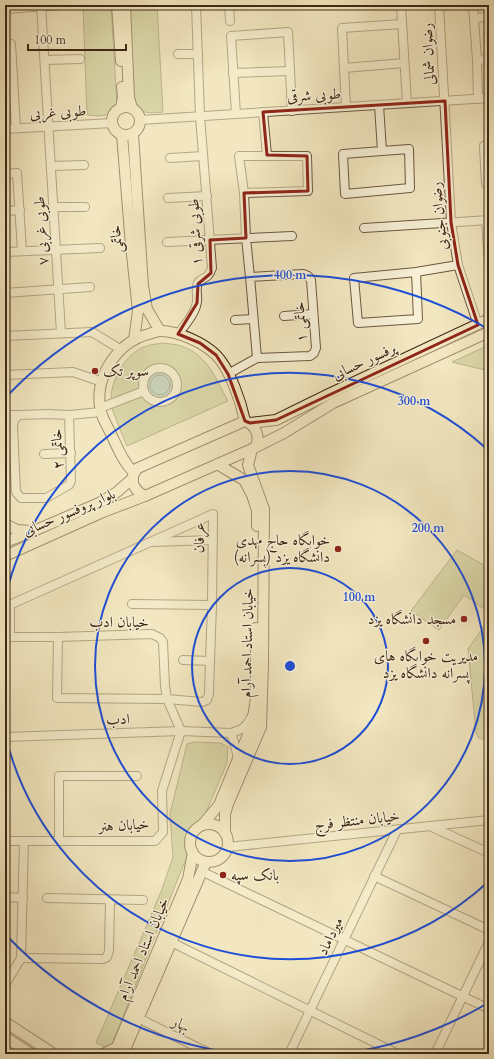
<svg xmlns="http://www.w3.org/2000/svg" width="494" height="1059" font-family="Cardo,Amiri,serif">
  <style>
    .green { fill: #bfc48f; stroke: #7e7652 }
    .water { fill: #9bbfb5; stroke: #768375 }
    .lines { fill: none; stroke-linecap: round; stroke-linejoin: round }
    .shore { stroke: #6c7464; stroke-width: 1 }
    .minor-casing { stroke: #6b583f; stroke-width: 10 }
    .major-casing { stroke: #3e2814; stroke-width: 12 }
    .minor { stroke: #f7efd6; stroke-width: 8 }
    .major { stroke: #f2e7c0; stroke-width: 10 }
    .marked { fill: none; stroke: #8f2418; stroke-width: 3; stroke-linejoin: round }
    .ring { fill: none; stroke: #1d4ed8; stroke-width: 2 }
    .poi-dot { fill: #8f2418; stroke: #f7efd6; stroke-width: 1.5 }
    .labels { text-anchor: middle; stroke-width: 3; stroke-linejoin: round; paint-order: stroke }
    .street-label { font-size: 15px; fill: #3e2814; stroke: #f7efd6 }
    .poi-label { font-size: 15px; fill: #3e2814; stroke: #f7efd6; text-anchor: start }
    .centre { fill: #1d4ed8; stroke: #f7efd6; stroke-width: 2 }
    .ring-label { font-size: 12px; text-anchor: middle; font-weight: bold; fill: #1d4ed8; stroke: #f7efd6; stroke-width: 3; stroke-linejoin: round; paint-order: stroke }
  </style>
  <rect width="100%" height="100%" fill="#f2e7c0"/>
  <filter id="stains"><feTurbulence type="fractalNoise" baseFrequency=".005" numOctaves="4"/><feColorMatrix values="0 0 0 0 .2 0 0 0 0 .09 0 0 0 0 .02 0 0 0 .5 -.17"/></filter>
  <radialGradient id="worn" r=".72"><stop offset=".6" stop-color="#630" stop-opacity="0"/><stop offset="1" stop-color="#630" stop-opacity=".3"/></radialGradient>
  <g class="green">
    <path d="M 83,5 L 111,5 L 117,106 C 109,118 100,116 87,115 Z"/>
    <path d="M 129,5 L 157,5 L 163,112 C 151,113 140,115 133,102 Z"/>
    <path d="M 163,343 C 169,344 176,344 181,346 C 207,354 216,379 228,401 L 127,446 C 123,436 112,412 111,402 C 110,380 126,352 147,346 C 152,344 158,344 163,343 Z"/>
    <polygon points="489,345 489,371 452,362"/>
    <polygon points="457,550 489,568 489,612 464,595 439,630 411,611"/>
    <polygon points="489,619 489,739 481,739 478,737 476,732 468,649"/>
    <polygon points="194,742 221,743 228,747 227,763 181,871 110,1049 96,1043 161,892 173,857 170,814 187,744"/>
  </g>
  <circle class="water" cx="160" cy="385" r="14"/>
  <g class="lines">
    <circle class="shore" cx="160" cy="385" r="10"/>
    <defs>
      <g id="minor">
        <polyline points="41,5 61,333"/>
        <polyline points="229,5 230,21"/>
        <polyline points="401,5 407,103"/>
        <polyline points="439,5 451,222 458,265 478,325"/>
        <polyline points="473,5 477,60 478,99"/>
        <polyline points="5,9 61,5"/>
        <polyline points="475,18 489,17"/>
        <polyline points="5,44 11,44 16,128"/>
        <polyline points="178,54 198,54"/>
        <polyline points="45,60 80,59"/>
        <polyline points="477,60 489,59"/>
        <polyline points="344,68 404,63"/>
        <polyline points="233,73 290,71"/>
        <polyline points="379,105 382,151 409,149 410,188 345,194 343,154 382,151"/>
        <polyline points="346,107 342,28 402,24"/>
        <polyline points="263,112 267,155"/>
        <polyline points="236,114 231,36 288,32 292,111"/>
        <polyline points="140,120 489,98"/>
        <polyline points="5,129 112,123"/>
        <polyline points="489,145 484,146 486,184 489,184"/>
        <polyline points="170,158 203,156"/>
        <polyline points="51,166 84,165"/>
        <polyline points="5,174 17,173 22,251"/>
        <polyline points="244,193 308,191 307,156 239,156 244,193 246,238 250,277"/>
        <polyline points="168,198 207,196"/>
        <polyline points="54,207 85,207"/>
        <polyline points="5,211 20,210"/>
        <polyline points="486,220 489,264"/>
        <polyline points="364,228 489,220"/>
        <polyline points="167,242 292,236"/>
        <polyline points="5,252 100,248"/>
        <polyline points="416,272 418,319 358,323 354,278 416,272 458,265"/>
        <polyline points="5,293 90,287"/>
        <polyline points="284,316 313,314"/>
        <polyline points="235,320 253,319"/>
        <path d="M 178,334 C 185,325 195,314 197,302 C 198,296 195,289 198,283 C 203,276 208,280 212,268 L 200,116 L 196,5"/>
        <polyline points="5,336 92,332 120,349"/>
        <circle cx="160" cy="385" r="17"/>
        <polyline points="228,374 257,358 310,356 314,353 316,348 311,280 308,276 303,274 250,277 257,358"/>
        <polyline points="5,375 73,372 102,382"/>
        <polyline points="100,408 144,391"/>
        <polyline points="5,415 19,415"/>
        <polyline points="69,415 71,481 69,485 46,498 21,498 16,492 13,426 14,420 19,415 48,414 69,415 101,412"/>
        <polyline points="44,454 71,453"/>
        <polyline points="152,542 213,540"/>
        <polyline points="132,604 212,605"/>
        <polyline points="10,605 10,637"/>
        <polyline points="5,607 213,514 212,605 210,661 209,694 207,700 202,702 167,699 57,698 58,637"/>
        <polyline points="5,637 58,637 152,634 160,638 163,642 165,686 167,699 181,731 162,791 163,832 155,841 5,841"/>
        <polyline points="183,660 210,661"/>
        <polyline points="231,733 236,749 238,759"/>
        <polyline points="5,737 181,731 231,733 242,729 248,723 253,714"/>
        <polyline points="432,827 489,853"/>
        <polyline points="59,841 59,776 137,776"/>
        <polyline points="228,847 489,820"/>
        <polyline points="201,871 489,1009"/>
        <polyline points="374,876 489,930"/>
        <polyline points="5,897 23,898"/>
        <polyline points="47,898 143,900"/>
        <polyline points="171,942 398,1054"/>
        <polyline points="21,958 103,959 107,957 109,951 110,900"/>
        <polyline points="5,985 21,958 24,841"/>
        <polyline points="138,1018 211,1054"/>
        <polyline points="289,1054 397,830"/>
        <polyline points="435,1054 489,942"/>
      </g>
      <g id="major">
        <polyline points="117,5 121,61"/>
        <polyline points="125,5 129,98 132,108"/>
        <circle cx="126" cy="121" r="14"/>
        <polyline points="121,108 123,97 122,87"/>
        <polyline points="133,134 143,286 147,309 160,331"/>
        <polyline points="122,135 131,245 138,311 134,340"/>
        <polyline points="250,423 276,420 329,394 489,319"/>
        <path d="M 256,446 C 260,436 256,425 245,421 L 138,468 C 128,479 133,490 145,496 L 252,449 L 284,433 L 333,403 L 489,332"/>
        <polyline points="217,464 244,480 252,495 257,510 257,526"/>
        <path d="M 134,473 C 123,461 119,451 112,436 C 109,429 103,420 101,412 C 93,378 117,342 149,334 C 152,333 157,331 161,331 C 178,331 204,343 216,355 C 230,369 241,402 245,421"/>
        <polyline points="5,524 17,530 30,531"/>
        <polyline points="5,542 36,530 99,503 117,492 133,478"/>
        <polyline points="5,556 103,512 145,496"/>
        <circle cx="209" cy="843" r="19"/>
        <polyline points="203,824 219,805 252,725 256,698 256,628"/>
        <polyline points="225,833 225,814 228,804 261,727 263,663 264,509 248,465 252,449"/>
        <polyline points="5,1022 54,1054"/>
        <polyline points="5,1037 31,1054"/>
        <polyline points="103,1054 118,1047"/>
        <polyline points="114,1054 188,879 193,853"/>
        <polyline points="123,1054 206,862"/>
      </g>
    </defs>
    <use href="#minor" class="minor-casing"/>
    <use href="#major" class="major-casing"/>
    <use href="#minor" class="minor"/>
    <use href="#major" class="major"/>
  </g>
  <path d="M0 0H494V1059H0ZM 445,101 L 451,222 L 458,265 L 478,325 L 276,420 L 250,423 L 245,421 L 228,374 L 216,355 L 200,343 L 178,334 L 197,303 L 198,284 L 211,273 L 210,240 L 246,238 L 244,193 L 308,191 L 307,156 L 267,155 L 263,112 Z" fill="#f2e7c0" fill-opacity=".55" fill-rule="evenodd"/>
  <path class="marked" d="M 445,101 L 451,222 L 458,265 L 478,325 L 276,420 L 250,423 L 245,421 L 228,374 L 216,355 L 200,343 L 178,334 L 197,303 L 198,284 L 211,273 L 210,240 L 246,238 L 244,193 L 308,191 L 307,156 L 267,155 L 263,112 Z"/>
  <g class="ring">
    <circle cx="290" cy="666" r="98"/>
    <circle cx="290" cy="666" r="195"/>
    <path d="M488 882A293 293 0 0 1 5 734M5 598A293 293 0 0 1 488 450"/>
    <path d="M488 1003A391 391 0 0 1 341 1054M239 1054A391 391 0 0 1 6 935M6 397A391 391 0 0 1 488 329"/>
  </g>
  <g class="poi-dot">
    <circle cx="95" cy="371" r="4"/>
    <circle cx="338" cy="549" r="4"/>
    <circle cx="464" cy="619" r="4"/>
    <circle cx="426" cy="641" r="4"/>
    <circle cx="223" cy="875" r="4"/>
  </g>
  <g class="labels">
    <g class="street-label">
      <text transform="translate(428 54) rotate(-93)" y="5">رضوان شمالی</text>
      <text transform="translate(314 95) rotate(-3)" y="5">طوبی شرقی</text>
      <text transform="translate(58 112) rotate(-3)" y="5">طوبی غربی</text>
      <text transform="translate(439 216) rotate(-96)" y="5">رضوان جنوبی</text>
      <text transform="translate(41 231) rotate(-93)" y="5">طوبی غربی ۷</text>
      <text transform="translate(195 232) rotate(-93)" y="5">طوبی شرقی ۱</text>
      <text transform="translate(116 239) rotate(-95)" y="5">خاتمی</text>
      <text transform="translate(300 322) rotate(-94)" y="5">خاتمی ۱</text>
      <text transform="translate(364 361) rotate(-25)" y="5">پرفسور حسابی</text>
      <text transform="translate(57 449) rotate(-93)" y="5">خاتمی ۲</text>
      <text transform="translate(69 512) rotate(-23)" y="5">بلوار پروفسور حسابی</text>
      <text transform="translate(199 538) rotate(-90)" y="5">عرفان</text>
      <text x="119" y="627">خیابان ادب</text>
      <text transform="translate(247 643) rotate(-89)" y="5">خیابان استاد احمد آرام</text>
      <text transform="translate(118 719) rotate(-2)" y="5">ادب</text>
      <text transform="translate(357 820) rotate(-6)" y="5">خیابان منتظر فرج</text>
      <text transform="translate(124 825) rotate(-3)" y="5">خیابان هنر</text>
      <text transform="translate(330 936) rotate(-64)" y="5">میرداماد</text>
      <text transform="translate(143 949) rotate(-67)" y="5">خیابان استاد احمد آرام</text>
      <text transform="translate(181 1024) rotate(26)" y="5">بهار</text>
    </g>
    <g class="poi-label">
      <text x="103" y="376">سوپر تک</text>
      <text x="330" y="545" text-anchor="end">خوابگاه حاج مهدی<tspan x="330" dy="17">(پسرانه) دانشگاه یزد</tspan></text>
      <text x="456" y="624" text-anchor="end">مسجد دانشگاه یزد</text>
      <text x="426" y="661" text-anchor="middle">مدیریت خوابگاه های<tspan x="426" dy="17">پسرانه دانشگاه یزد</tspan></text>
      <text x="231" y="880">بانک سپه</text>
    </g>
  </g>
  <circle cx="290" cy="666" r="6" class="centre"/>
  <g class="ring-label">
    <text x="290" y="279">400 m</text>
    <text x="414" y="405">300 m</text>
    <text x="428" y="532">200 m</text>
    <text x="359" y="601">100 m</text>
  </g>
  <rect width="494" height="1059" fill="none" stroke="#f2e7c0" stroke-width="20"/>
  <rect x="6" y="6" width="482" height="1047" fill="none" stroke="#3e2814" stroke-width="2"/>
  <rect x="10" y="10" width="474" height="1039" fill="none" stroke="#3e2814"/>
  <path d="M28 44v6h98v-6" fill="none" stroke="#3e2814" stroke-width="2"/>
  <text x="34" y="44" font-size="12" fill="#3e2814" stroke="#f7efd6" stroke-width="3" paint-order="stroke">100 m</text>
  <rect width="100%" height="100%" filter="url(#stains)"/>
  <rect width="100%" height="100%" fill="url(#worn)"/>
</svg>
